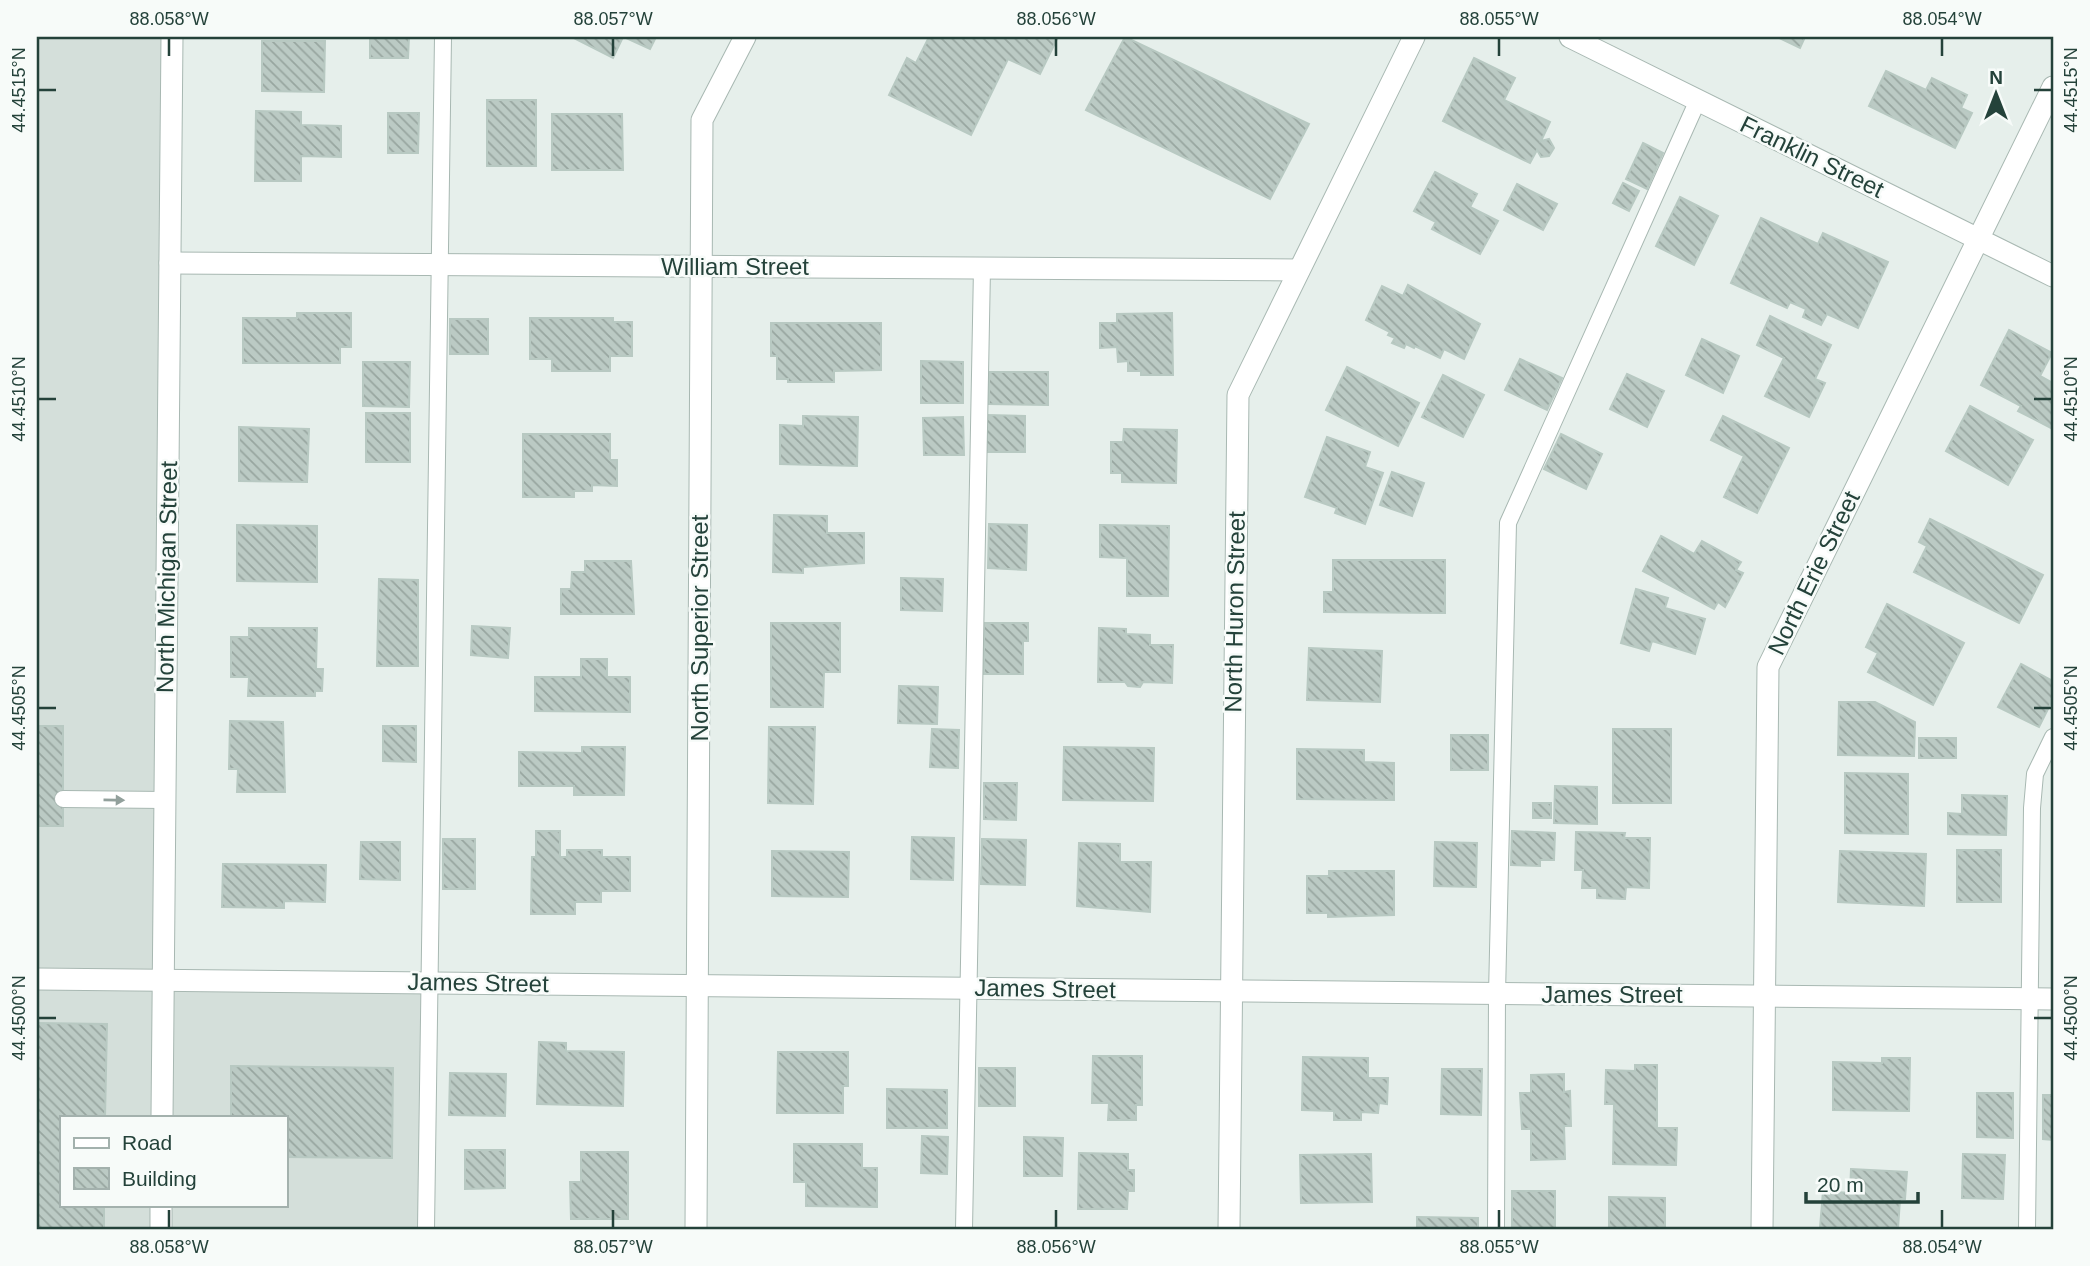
<svg xmlns="http://www.w3.org/2000/svg" width="2090" height="1266" font-family="Arial,sans-serif">
  <style>
    .built { fill: #d4dfda; fill-rule: evenodd }
    .building { fill: url(#building-back-hatch); stroke: #b8c9c2; stroke-width: 2 }
    .lines { fill: none; stroke-linecap: round; stroke-linejoin: round }
    .service-casing { stroke: #a8b8b2; stroke-width: 18 }
    .minor-casing { stroke: #a8b8b2; stroke-width: 23 }
    .service { stroke: #fff; stroke-width: 16 }
    .minor { stroke: #fff; stroke-width: 21 }
    .oneway { fill: #92a09c }
    .ticks { fill: none; stroke: #24423a; stroke-width: 2.5 }
    .labels { text-anchor: middle; stroke-width: 5; stroke-linejoin: round; paint-order: stroke }
    .street-label { font-size: 24px; fill: #24423a; stroke: #f7fbf9 }
    .neatline { fill: none; stroke: #24423a; stroke-width: 2.5 }
    .ticks-label { font-size: 18px; text-anchor: middle; fill: #24423a }
  </style>
  <defs>
    <pattern id="building-back-hatch" width="6" height="6" patternUnits="userSpaceOnUse" patternTransform="scale(1.75)"><rect width="6" height="6" fill="#bbcac4"/><path d="M-1 5l2 2M0 0l6 6M5-1l2 2" fill="none" stroke="#98a6a0"/></pattern>
  </defs>
  <rect width="100%" height="100%" fill="#e6efeb"/>
  <path class="built" d="M 37,37 L 172,37 L 163,979 L 430,982 L 426,1229 L 37,1229 ZM 61,1117 L 285,1117 L 285,1205 L 61,1205 Z"/>
  <g class="building">
    <polygon points="370,37 409,37 408,58 370,58"/>
    <polygon points="572,37 623,37 613,58"/>
    <polygon points="624,37 656,37 650,49"/>
    <polygon points="929,37 1058,37 1040,74 1008,59 971,135 889,95 907,58 916,63"/>
    <polygon points="1125,37 1309,124 1270,199 1086,110"/>
    <polygon points="1777,37 1805,37 1800,48"/>
    <polygon points="262,41 325,41 324,92 262,91"/>
    <polygon points="1474,58 1515,78 1504,100 1550,122 1541,141 1549,139 1554,148 1549,156 1541,157 1537,150 1530,163 1443,121"/>
    <polygon points="1886,71 1926,90 1932,78 1967,95 1961,108 1972,113 1955,148 1869,106"/>
    <rect x="487" y="100" width="49" height="66"/>
    <polygon points="256,111 301,112 301,125 341,126 341,157 301,156 301,181 255,181"/>
    <polygon points="388,113 419,113 418,153 388,153"/>
    <polygon points="552,114 622,114 623,170 552,170"/>
    <polygon points="1643,143 1663,153 1647,189 1626,179"/>
    <polygon points="1435,172 1477,194 1470,207 1498,221 1480,254 1432,229 1436,222 1414,211"/>
    <polygon points="1623,183 1639,191 1629,211 1613,203"/>
    <polygon points="1517,184 1557,204 1543,230 1504,210"/>
    <polygon points="1680,197 1718,216 1694,265 1656,246"/>
    <polygon points="1761,218 1818,244 1823,233 1888,262 1858,328 1827,314 1821,325 1803,317 1806,309 1790,302 1787,308 1731,283"/>
    <polygon points="1408,285 1480,324 1464,359 1444,349 1440,358 1415,346 1414,348 1406,344 1404,348 1392,343 1395,338 1388,335 1390,332 1366,320 1382,286 1403,296"/>
    <polygon points="297,313 351,313 351,347 340,347 340,363 243,363 243,318 297,318"/>
    <polygon points="1172,313 1173,375 1141,375 1141,371 1128,371 1128,361 1118,362 1117,347 1100,348 1100,323 1117,323 1117,314"/>
    <polygon points="1770,316 1831,345 1815,379 1825,383 1809,417 1765,396 1784,358 1757,345"/>
    <polygon points="530,318 613,318 613,322 632,322 632,356 610,356 610,371 552,371 552,359 530,359"/>
    <rect x="450" y="319" width="38" height="35"/>
    <polygon points="771,323 881,323 881,370 834,371 834,382 788,382 788,379 777,379 777,356 771,356"/>
    <polygon points="2009,330 2052,353 2040,376 2053,383 2053,429 2018,411 2021,406 1981,385"/>
    <polygon points="1702,339 1739,356 1723,393 1686,375"/>
    <polygon points="1520,359 1562,378 1547,410 1505,390"/>
    <polygon points="921,361 963,362 963,403 921,403"/>
    <polygon points="363,362 410,362 409,407 363,406"/>
    <polygon points="1347,367 1419,403 1398,446 1326,410"/>
    <polygon points="989,372 1048,372 1048,405 989,404"/>
    <polygon points="1627,374 1664,391 1647,427 1610,409"/>
    <polygon points="1443,375 1484,395 1463,437 1422,417"/>
    <polygon points="1970,406 2033,440 2008,485 1946,451"/>
    <rect x="366" y="413" width="44" height="49"/>
    <polygon points="986,415 1025,416 1025,452 985,452"/>
    <polygon points="803,416 858,417 857,466 780,464 780,425 803,426"/>
    <polygon points="1723,416 1789,448 1757,513 1724,497 1744,456 1711,440"/>
    <polygon points="963,417 964,455 924,455 923,418"/>
    <polygon points="239,427 309,429 307,482 239,481"/>
    <polygon points="1124,429 1177,430 1176,483 1122,482 1122,473 1111,473 1111,442 1123,442"/>
    <polygon points="523,434 610,434 610,460 617,460 617,486 592,485 592,491 574,491 574,497 523,497"/>
    <polygon points="1561,434 1602,454 1586,489 1544,469"/>
    <polygon points="1327,437 1370,452 1365,467 1383,473 1365,524 1335,513 1337,508 1305,497"/>
    <polygon points="1392,472 1424,483 1412,516 1380,505"/>
    <polygon points="774,515 827,516 827,533 864,533 864,563 803,567 803,573 773,572"/>
    <polygon points="1930,519 2043,575 2019,623 1914,572 1927,546 1919,542"/>
    <polygon points="989,524 1027,525 1026,570 988,568"/>
    <polygon points="237,525 317,526 317,582 237,581"/>
    <polygon points="1100,525 1169,526 1168,596 1127,596 1127,558 1100,557"/>
    <polygon points="1661,536 1694,554 1702,541 1741,562 1736,570 1743,573 1725,607 1718,602 1714,609 1643,571"/>
    <polygon points="1333,560 1445,560 1445,613 1324,612 1324,592 1333,592"/>
    <polygon points="585,561 631,561 634,614 561,614 561,589 571,589 572,572 585,572"/>
    <polygon points="901,578 943,579 942,611 901,610"/>
    <polygon points="379,579 418,580 418,666 377,666"/>
    <polygon points="1636,589 1668,598 1665,608 1705,619 1695,654 1652,641 1649,651 1621,643"/>
    <polygon points="1887,604 1964,643 1933,705 1868,672 1878,653 1866,647"/>
    <polygon points="771,623 840,623 840,672 824,672 823,707 771,707"/>
    <polygon points="984,623 1028,623 1028,641 1023,641 1023,674 984,674"/>
    <polygon points="472,626 510,628 508,658 471,655"/>
    <polygon points="249,628 317,628 316,669 323,669 322,691 315,691 315,696 248,696 249,677 231,677 231,637 249,637"/>
    <polygon points="1099,628 1126,629 1126,634 1150,635 1150,645 1173,645 1172,683 1143,682 1140,687 1128,686 1125,682 1098,682"/>
    <polygon points="1309,648 1382,651 1380,702 1307,700"/>
    <polygon points="581,659 607,659 607,677 630,677 630,712 535,711 535,677 581,677"/>
    <polygon points="2021,664 2053,681 2053,699 2039,727 1998,707"/>
    <polygon points="899,686 938,687 937,724 898,723"/>
    <polygon points="1839,702 1875,702 1915,722 1914,756 1838,755"/>
    <polygon points="230,721 283,722 285,792 237,792 238,769 229,769"/>
    <rect x="37" y="726" width="26" height="100"/>
    <polygon points="383,726 416,726 416,762 383,761"/>
    <polygon points="769,727 815,727 813,804 768,803"/>
    <polygon points="932,729 959,730 958,768 930,767"/>
    <rect x="1613" y="729" width="58" height="74"/>
    <rect x="1451" y="735" width="37" height="35"/>
    <rect x="1919" y="738" width="37" height="20"/>
    <polygon points="582,747 625,747 624,795 574,795 574,786 519,786 519,752 582,753"/>
    <polygon points="1064,747 1154,748 1153,801 1063,800"/>
    <polygon points="1297,749 1364,750 1364,762 1394,763 1394,800 1297,799"/>
    <polygon points="1845,773 1908,774 1908,834 1845,833"/>
    <polygon points="984,783 1017,783 1016,820 984,819"/>
    <polygon points="1555,786 1597,787 1597,824 1554,823"/>
    <polygon points="1962,795 2007,796 2006,835 1948,834 1948,813 1962,814"/>
    <rect x="1533" y="803" width="18" height="15"/>
    <polygon points="536,831 560,831 560,857 567,857 567,850 602,850 602,857 630,857 630,891 601,891 601,902 575,902 575,914 531,914 532,857 536,857"/>
    <polygon points="1512,831 1555,833 1554,860 1540,860 1540,866 1511,865"/>
    <polygon points="1576,832 1625,833 1624,838 1650,838 1649,888 1626,887 1625,899 1597,898 1597,888 1582,888 1583,870 1575,870"/>
    <polygon points="912,837 954,838 953,880 911,879"/>
    <rect x="443" y="839" width="32" height="50"/>
    <polygon points="982,839 1026,840 1025,885 981,884"/>
    <polygon points="361,842 400,842 400,880 360,879"/>
    <polygon points="1435,842 1477,843 1476,887 1434,886"/>
    <polygon points="1079,843 1120,844 1120,862 1151,862 1150,912 1077,906"/>
    <rect x="1957" y="850" width="44" height="52"/>
    <polygon points="772,851 849,852 848,897 772,896"/>
    <polygon points="1840,851 1926,854 1924,906 1838,902"/>
    <polygon points="223,864 326,865 325,902 284,901 284,908 222,907"/>
    <polygon points="1329,871 1394,871 1394,915 1328,917 1328,913 1307,913 1307,876 1329,876"/>
    <polygon points="37,1023 107,1024 105,1117 61,1117 61,1205 104,1205 104,1229 37,1229"/>
    <polygon points="539,1042 566,1043 566,1051 624,1052 623,1106 537,1104"/>
    <polygon points="778,1052 848,1052 848,1086 843,1086 843,1113 777,1113"/>
    <polygon points="1093,1056 1142,1056 1142,1105 1136,1105 1136,1120 1108,1120 1109,1103 1092,1103"/>
    <polygon points="1303,1057 1368,1058 1368,1078 1388,1078 1387,1104 1379,1103 1378,1113 1361,1112 1361,1120 1334,1120 1334,1111 1302,1110"/>
    <polygon points="1882,1058 1910,1058 1909,1111 1833,1110 1833,1062 1882,1063"/>
    <polygon points="1635,1065 1657,1065 1657,1128 1677,1128 1676,1165 1613,1164 1614,1104 1605,1104 1606,1070 1635,1071"/>
    <polygon points="231,1066 393,1068 392,1158 285,1157 285,1117 231,1117"/>
    <rect x="979" y="1068" width="36" height="38"/>
    <polygon points="1442,1069 1482,1069 1481,1115 1441,1114"/>
    <polygon points="450,1073 506,1074 505,1116 449,1115"/>
    <polygon points="1564,1074 1564,1092 1570,1091 1571,1126 1564,1126 1565,1159 1531,1160 1531,1129 1522,1129 1520,1093 1531,1093 1531,1075"/>
    <polygon points="887,1089 947,1090 947,1128 887,1128"/>
    <polygon points="1977,1093 2013,1093 2013,1138 1977,1137"/>
    <polygon points="2043,1095 2053,1095 2053,1140 2043,1139"/>
    <polygon points="922,1136 948,1137 947,1174 921,1173"/>
    <polygon points="1024,1137 1063,1138 1062,1176 1024,1176"/>
    <polygon points="794,1144 862,1144 862,1168 877,1168 877,1207 806,1206 806,1182 794,1182"/>
    <polygon points="465,1150 505,1150 505,1188 465,1189"/>
    <polygon points="581,1152 628,1152 628,1219 571,1219 570,1182 581,1182"/>
    <polygon points="1079,1153 1128,1154 1128,1170 1134,1170 1134,1191 1128,1191 1127,1209 1078,1209"/>
    <polygon points="1371,1154 1372,1202 1301,1203 1300,1155"/>
    <polygon points="1963,1154 2005,1155 2003,1199 1962,1198"/>
    <polygon points="1851,1169 1907,1172 1905,1199 1900,1199 1898,1229 1820,1228 1823,1191 1850,1193"/>
    <rect x="1512" y="1191" width="43" height="38"/>
    <polygon points="1609,1197 1665,1198 1665,1229 1609,1229"/>
    <polygon points="1417,1217 1478,1218 1478,1229 1417,1229"/>
  </g>
  <g class="lines">
    <defs>
      <g id="service">
        <polyline points="63,799 165,800"/>
        <polyline points="426,1229 443,37"/>
        <polyline points="964,1229 982,268"/>
        <polyline points="1496,1229 1497,994 1508,523 1698,100"/>
        <polyline points="2027,1229 2032,808 2035,774 2053,737"/>
      </g>
      <g id="minor">
        <polyline points="1570,37 2053,276"/>
        <polyline points="170,263 1299,270"/>
        <polyline points="37,979 2053,999"/>
        <polyline points="162,1117 172,37"/>
        <polyline points="161,1229 161,1205"/>
        <polyline points="696,1229 702,120 745,37"/>
        <polyline points="1229,1229 1238,395 1414,37"/>
        <polyline points="1762,1229 1768,667 2053,87"/>
      </g>
    </defs>
    <use href="#service" class="service-casing"/>
    <use href="#minor" class="minor-casing"/>
    <use href="#service" class="service"/>
    <use href="#minor" class="minor"/>
  </g>
  <defs><path id="oneway-solid" d="M-6-.8H1V-3.2L6.5 0L1 3.2V.8H-6Z" transform="scale(1.75)"/></defs>
  <use class="oneway" href="#oneway-solid" transform="translate(114 800) rotate(1)"/>
  <path class="ticks" d="M 169,38 L 169,56M 613,38 L 613,56M 1056,38 L 1056,56M 1499,38 L 1499,56M 1942,38 L 1942,56M 38,90 L 56,90M 2034,90 L 2052,90M 38,399 L 56,399M 2034,399 L 2052,399M 38,708 L 56,708M 2034,708 L 2052,708M 38,1018 L 56,1018M 2034,1018 L 2052,1018M 169,1210 L 169,1228M 613,1210 L 613,1228M 1056,1210 L 1056,1228M 1499,1210 L 1499,1228M 1942,1210 L 1942,1228"/>
  <g class="labels">
    <g class="street-label">
      <text transform="translate(1812 157) rotate(26)" y="8">Franklin Street</text>
      <text x="735" y="275">William Street</text>
      <text transform="translate(1814 573) rotate(-64)" y="8">North Erie Street</text>
      <text transform="translate(167 577) rotate(-89)" y="8">North Michigan Street</text>
      <text transform="translate(1235 612) rotate(-89)" y="8">North Huron Street</text>
      <text transform="translate(700 628) rotate(-90)" y="8">North Superior Street</text>
      <text transform="translate(478 983) rotate(1)" y="8">James Street</text>
      <text transform="translate(1045 989) rotate(1)" y="8">James Street</text>
      <text x="1612" y="1003">James Street</text>
    </g>
  </g>
  <rect width="2090" height="1266" fill="none" stroke="#f7fbf9" stroke-width="77"/>
  <rect x="60" y="1116" width="228" height="91" fill="#f7fbf9" stroke="#a3b1ad" stroke-width="2"/>
  <rect x="74" y="1138" width="35" height="10" fill="#ffffff" stroke="#a3b1ad" stroke-width="2"/>
  <text x="122" y="1150" font-size="21" fill="#24423a">Road</text>
  <rect x="74" y="1168" width="35" height="21" fill="url(#building-back-hatch)" stroke="#a3b1ad" stroke-width="2"/>
  <text x="122" y="1186" font-size="21" fill="#24423a">Building</text>
  <g transform="translate(1996 94)" stroke="#f7fbf9" stroke-width="5" paint-order="stroke">
  <path d="M0-5L12 26L0 18L-12 26Z" fill="#24423a"/>
  <text y="-10" font-size="19" font-weight="bold" text-anchor="middle" fill="#24423a">N</text>
  </g>
  <path d="M1806 1192v10h112v-10" fill="none" stroke="#24423a" stroke-width="3.5"/>
  <text x="1817" y="1192" font-size="21" fill="#24423a" stroke="#f7fbf9" stroke-width="5" paint-order="stroke">20 m</text>
  <rect x="38" y="38" width="2014" height="1190" class="neatline"/>
  <g class="ticks-label">
    <text x="169" y="25">88.058°W</text>
    <text x="613" y="25">88.057°W</text>
    <text x="1056" y="25">88.056°W</text>
    <text x="1499" y="25">88.055°W</text>
    <text x="1942" y="25">88.054°W</text>
    <text transform="translate(19 90) rotate(-90)" y="6">44.4515°N</text>
    <text transform="translate(2071 90) rotate(-90)" y="6">44.4515°N</text>
    <text transform="translate(19 399) rotate(-90)" y="6">44.4510°N</text>
    <text transform="translate(2071 399) rotate(-90)" y="6">44.4510°N</text>
    <text transform="translate(19 708) rotate(-90)" y="6">44.4505°N</text>
    <text transform="translate(2071 708) rotate(-90)" y="6">44.4505°N</text>
    <text transform="translate(19 1018) rotate(-90)" y="6">44.4500°N</text>
    <text transform="translate(2071 1018) rotate(-90)" y="6">44.4500°N</text>
    <text x="169" y="1253">88.058°W</text>
    <text x="613" y="1253">88.057°W</text>
    <text x="1056" y="1253">88.056°W</text>
    <text x="1499" y="1253">88.055°W</text>
    <text x="1942" y="1253">88.054°W</text>
  </g>
</svg>
